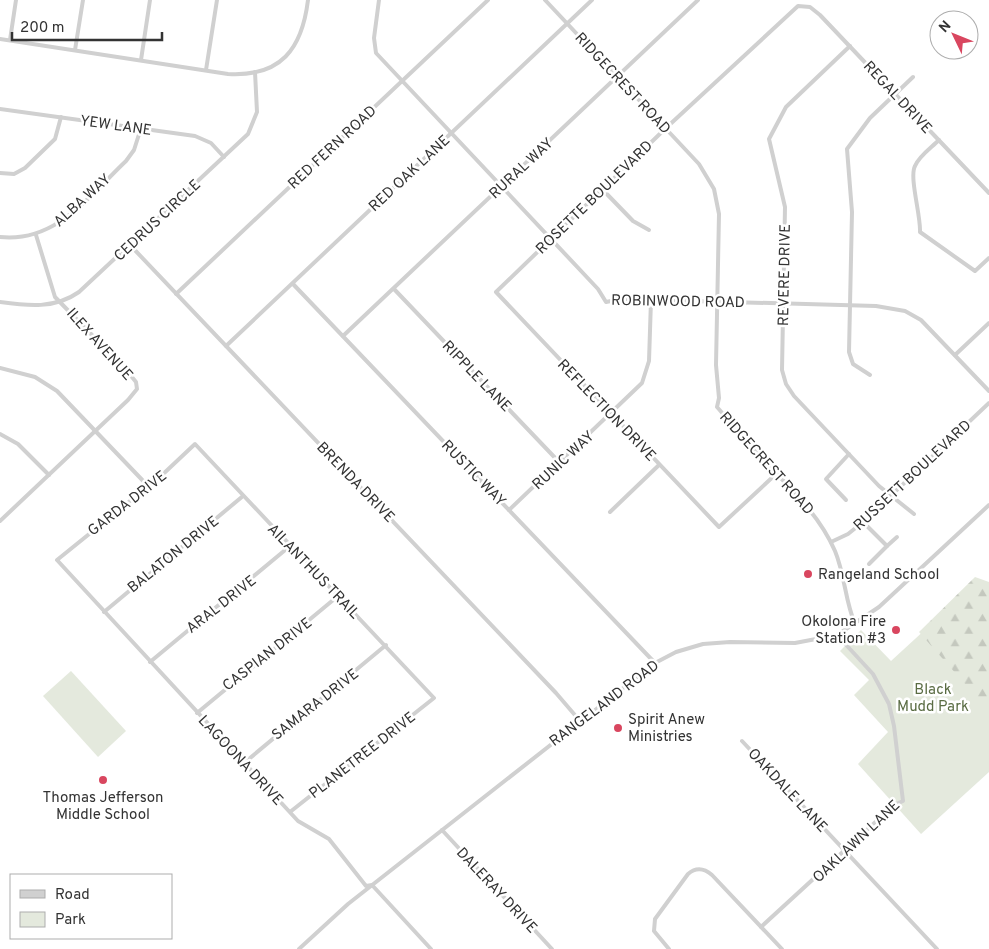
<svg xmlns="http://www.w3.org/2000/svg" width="989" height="949" font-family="Overpass,sans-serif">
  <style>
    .green { fill: #e4e9dd }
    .forest { fill: url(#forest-firs) }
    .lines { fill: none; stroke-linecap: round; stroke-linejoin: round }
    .street { stroke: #d0d0d0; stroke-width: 4 }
    .poi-dot { fill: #d9465f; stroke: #fff; stroke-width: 2 }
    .labels { text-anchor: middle; stroke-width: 5; stroke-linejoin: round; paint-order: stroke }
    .street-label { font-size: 15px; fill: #333; stroke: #fff }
    .poi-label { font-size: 15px; fill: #333; stroke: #fff; text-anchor: start }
    .park-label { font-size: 15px; fill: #5a6c43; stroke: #fff }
  </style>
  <defs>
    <pattern id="forest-firs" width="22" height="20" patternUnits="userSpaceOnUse" patternTransform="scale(1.25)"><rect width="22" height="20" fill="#e4e9dd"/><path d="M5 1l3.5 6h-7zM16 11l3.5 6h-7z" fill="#c4c8be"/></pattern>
  </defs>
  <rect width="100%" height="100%" fill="#fff"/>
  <g class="green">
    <polygon points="976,583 989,598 989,772 921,834 858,764 888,732 854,695 869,680 840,651 861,630 891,661"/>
    <polygon points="71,671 126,731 98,757 43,696"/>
  </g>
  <polygon class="forest" points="975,577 989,582 989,711 919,632"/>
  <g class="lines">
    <g class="street">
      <polyline points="379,0 374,38 376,53 598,289 606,302 621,299 876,306 905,311 921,320 989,391"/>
      <path d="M 545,0 L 699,164 L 714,189 L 719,214 L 716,365 L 719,398 L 717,407 C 728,419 737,433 749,445 C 779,478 817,509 835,551 C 845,575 845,601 855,624"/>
      <path d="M 0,39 L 228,74 C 281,77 302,49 308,0"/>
      <polyline points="10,40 16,0"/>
      <polyline points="850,46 786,107 769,139 785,207 782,370 786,384 794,396 879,486 914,514"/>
      <polyline points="75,50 83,0"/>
      <polyline points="141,60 150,0"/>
      <polyline points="206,70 217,0"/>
      <polyline points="0,109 195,136 211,143 224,157"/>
      <path d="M 939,140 C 931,148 919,156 915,166 C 909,177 921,216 920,232 L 975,271 L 989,258"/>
      <polyline points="0,173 14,174 25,168 55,139 61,117"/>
      <polyline points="602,189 633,221 649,230"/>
      <path d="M 0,237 C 56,243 89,196 126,161 L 134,150 L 141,128"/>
      <polyline points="130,245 556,693 580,721"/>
      <polyline points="293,284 655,663"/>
      <polyline points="394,289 560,463"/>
      <polyline points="176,294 488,0"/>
      <path d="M 0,302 C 28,306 55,309 79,292 L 248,134 L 257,112 L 255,72"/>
      <polyline points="343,336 698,0"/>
      <polyline points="226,346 592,0"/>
      <polyline points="955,355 989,323"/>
      <polyline points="0,368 35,377 57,391 148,486"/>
      <polyline points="870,375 853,364 849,352 852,212 847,149 870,118 913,77"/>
      <polyline points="0,434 18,444 49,475"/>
      <polyline points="776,474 719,527 496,292 666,128 798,6 810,7 820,15 989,193"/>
      <polyline points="846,500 826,479 849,454"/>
      <polyline points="509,510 642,383 649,361 651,300"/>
      <polyline points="610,512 659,465"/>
      <polyline points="0,521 128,400 137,389 136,382 127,371 55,297 36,235"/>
      <polyline points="863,522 887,546 869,564"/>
      <polyline points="831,542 848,534 863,522 989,403"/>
      <polyline points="887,546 897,537"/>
      <polyline points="104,612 243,496"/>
      <polyline points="150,662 290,546"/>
      <polyline points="197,713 338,596"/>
      <polyline points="742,741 937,949"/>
      <polyline points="244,763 386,645"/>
      <polyline points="290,812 434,698 195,444 161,476 57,560 298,821 329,839 366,886 372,885 431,949"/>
      <polyline points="442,830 552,949"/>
      <polyline points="761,927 894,805 903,801 894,726 889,704 873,674 837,635"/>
      <polyline points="299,949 348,904 655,663 676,652 703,644 730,642 795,643 837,635 879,607 989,505"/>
      <path d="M 669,949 L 654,931 L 655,919 L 688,874 C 696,867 704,868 712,875 L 782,949"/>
    </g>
  </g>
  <g class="poi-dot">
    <circle cx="808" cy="574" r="5"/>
    <circle cx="896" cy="630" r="5"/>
    <circle cx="618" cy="728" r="5"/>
    <circle cx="103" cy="780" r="5"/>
  </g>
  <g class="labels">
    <g class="street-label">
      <text transform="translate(623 83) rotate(47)" y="5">RIDGECREST ROAD</text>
      <text transform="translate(898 97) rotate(47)" y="5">REGAL DRIVE</text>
      <text transform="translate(116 125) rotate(8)" y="5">YEW LANE</text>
      <text transform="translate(332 147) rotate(-43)" y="5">RED FERN ROAD</text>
      <text transform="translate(521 168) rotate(-43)" y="5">RURAL WAY</text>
      <text transform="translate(409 173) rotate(-43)" y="5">RED OAK LANE</text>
      <text transform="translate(594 197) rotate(-44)" y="5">ROSETTE BOULEVARD</text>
      <text transform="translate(82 200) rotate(-42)" y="5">ALBA WAY</text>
      <text transform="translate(157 220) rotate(-43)" y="5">CEDRUS CIRCLE</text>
      <text transform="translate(784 275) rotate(-89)" y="5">REVERE DRIVE</text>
      <text transform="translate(678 301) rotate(1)" y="5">ROBINWOOD ROAD</text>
      <text transform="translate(100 344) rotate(48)" y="5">ILEX AVENUE</text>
      <text transform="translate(477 376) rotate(46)" y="5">RIPPLE LANE</text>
      <text transform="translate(607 410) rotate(46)" y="5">REFLECTION DRIVE</text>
      <text transform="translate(563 460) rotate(-43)" y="5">RUNIC WAY</text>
      <text transform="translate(767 463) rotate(48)" y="5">RIDGECREST ROAD</text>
      <text transform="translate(474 473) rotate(46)" y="5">RUSTIC WAY</text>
      <text transform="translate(912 475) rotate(-43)" y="5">RUSSETT BOULEVARD</text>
      <text transform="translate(356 482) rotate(46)" y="5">BRENDA DRIVE</text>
      <text transform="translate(127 503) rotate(-38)" y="5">GARDA DRIVE</text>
      <text transform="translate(173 554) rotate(-39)" y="5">BALATON DRIVE</text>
      <text transform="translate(314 571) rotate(46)" y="5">AILANTHUS TRAIL</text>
      <text transform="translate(221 604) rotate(-38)" y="5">ARAL DRIVE</text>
      <text transform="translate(267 654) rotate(-38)" y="5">CASPIAN DRIVE</text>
      <text transform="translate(604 703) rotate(-37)" y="5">RANGELAND ROAD</text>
      <text transform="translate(315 704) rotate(-38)" y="5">SAMARA DRIVE</text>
      <text transform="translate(362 755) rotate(-38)" y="5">PLANETREE DRIVE</text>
      <text transform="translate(241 760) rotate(47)" y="5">LAGOONA DRIVE</text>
      <text transform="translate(788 790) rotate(47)" y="5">OAKDALE LANE</text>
      <text transform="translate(856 841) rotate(-43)" y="5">OAKLAWN LANE</text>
      <text transform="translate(497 890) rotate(47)" y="5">DALERAY DRIVE</text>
    </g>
    <g class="poi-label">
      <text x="818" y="579">Rangeland School</text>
      <text x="886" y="626" text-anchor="end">Okolona Fire<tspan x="886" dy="17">Station #3</tspan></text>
      <text x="628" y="724">Spirit Anew<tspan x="628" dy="17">Ministries</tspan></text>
      <text x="103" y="802" text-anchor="middle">Thomas Jefferson<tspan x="103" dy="17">Middle School</tspan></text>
    </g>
    <g class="park-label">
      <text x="933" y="694">Black<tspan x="933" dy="17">Mudd Park</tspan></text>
    </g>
  </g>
  <rect x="10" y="874" width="162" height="65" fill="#ffffff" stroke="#adadad"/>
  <rect x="20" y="890" width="25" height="8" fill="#d0d0d0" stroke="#adadad"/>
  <text x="55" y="899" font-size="15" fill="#333333">Road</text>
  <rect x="20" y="912" width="25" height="15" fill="#e4e9dd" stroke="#adadad"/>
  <text x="55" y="924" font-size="15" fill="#333333">Park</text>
  <g transform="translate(954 35) rotate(313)"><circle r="24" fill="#ffffff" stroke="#adadad"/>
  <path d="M0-4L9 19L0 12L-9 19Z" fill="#d9465f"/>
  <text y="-8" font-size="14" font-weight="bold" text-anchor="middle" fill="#333333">N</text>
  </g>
  <path d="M12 32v8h150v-8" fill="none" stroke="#333333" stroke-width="2.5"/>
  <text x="20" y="32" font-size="15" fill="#333333" stroke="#ffffff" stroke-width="4" paint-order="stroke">200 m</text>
</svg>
